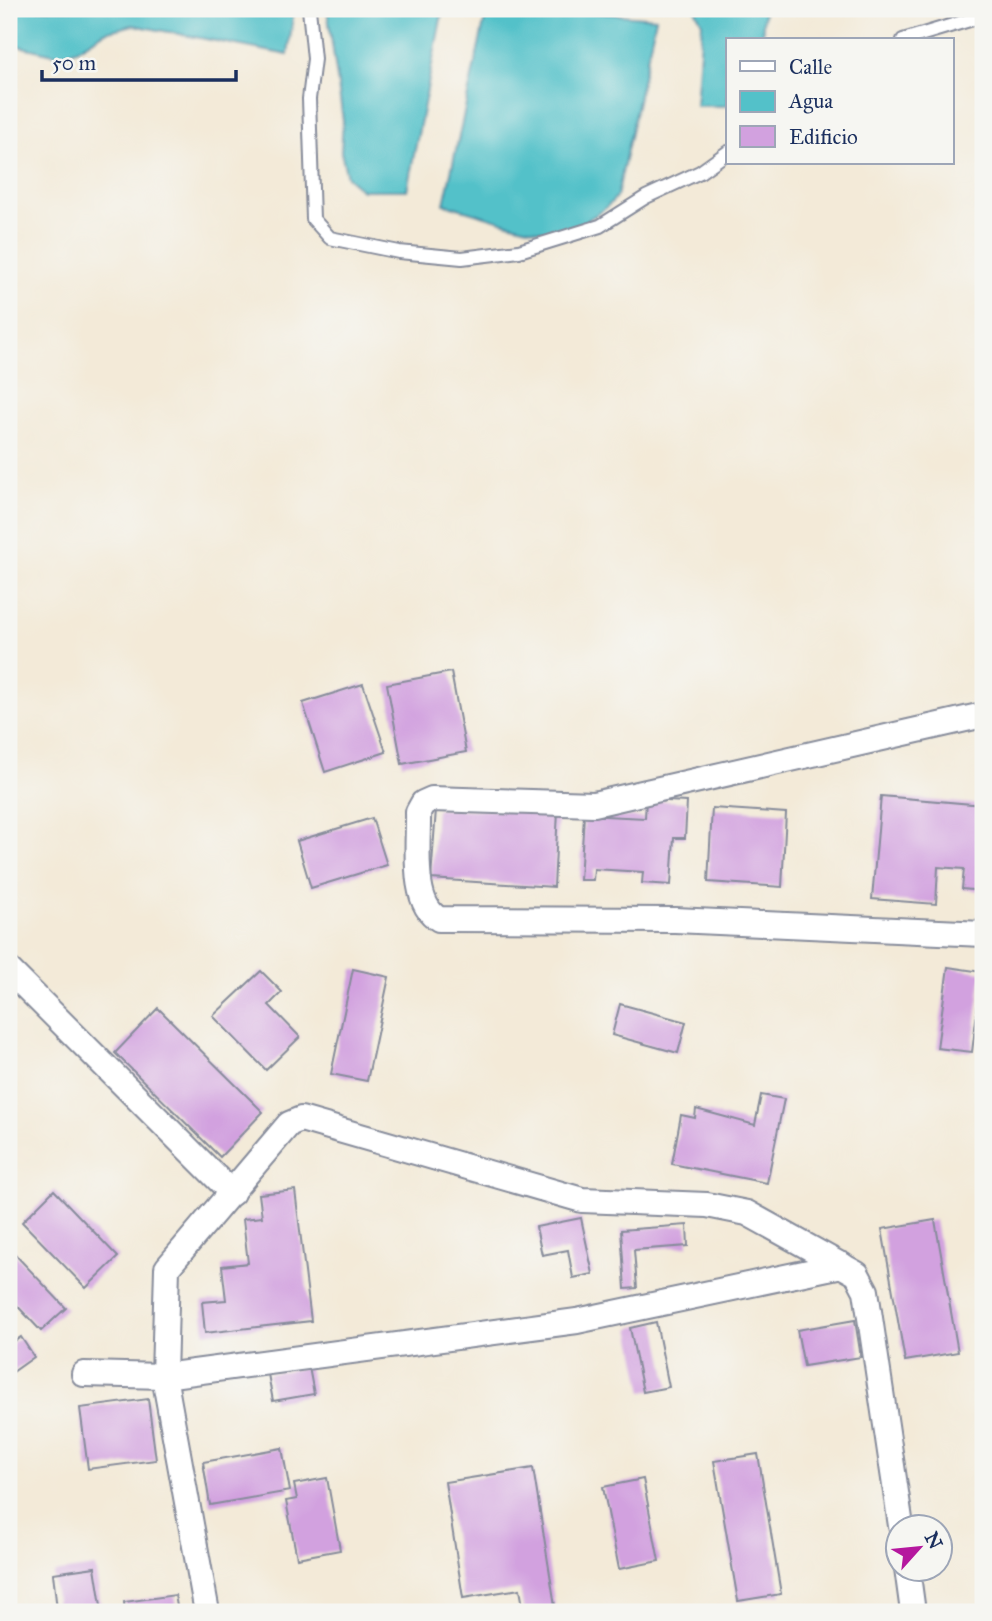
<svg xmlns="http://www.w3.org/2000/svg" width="992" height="1621" font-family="'IM FELL Great Primer',serif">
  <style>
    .water { fill: #53c1c9; stroke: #377894; stroke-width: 2 }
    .building { fill: #d2a1df }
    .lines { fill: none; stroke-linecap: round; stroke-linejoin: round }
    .service-casing { stroke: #878c9b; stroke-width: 16 }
    .minor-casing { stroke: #878c9b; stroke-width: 28 }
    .service { stroke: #fff; stroke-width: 12 }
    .minor { stroke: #fff; stroke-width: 24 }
  </style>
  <rect width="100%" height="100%" fill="#f6f6f2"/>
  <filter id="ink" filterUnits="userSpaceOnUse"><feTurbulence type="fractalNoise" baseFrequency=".0143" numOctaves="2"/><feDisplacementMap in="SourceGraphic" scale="14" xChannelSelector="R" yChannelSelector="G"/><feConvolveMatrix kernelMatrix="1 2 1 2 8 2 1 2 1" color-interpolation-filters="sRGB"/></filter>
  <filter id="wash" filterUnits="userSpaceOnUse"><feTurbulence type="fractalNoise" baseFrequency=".00686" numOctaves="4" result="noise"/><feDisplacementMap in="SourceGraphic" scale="28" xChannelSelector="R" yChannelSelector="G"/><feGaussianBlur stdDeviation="1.57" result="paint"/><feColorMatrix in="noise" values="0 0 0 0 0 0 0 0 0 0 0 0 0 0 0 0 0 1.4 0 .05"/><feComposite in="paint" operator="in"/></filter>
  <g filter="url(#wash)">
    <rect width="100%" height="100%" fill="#f3ead8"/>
    <g class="water">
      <polygon points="9,9 294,9 288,55 133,25 105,32 76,50 58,55 9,44"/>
      <polygon points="327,9 443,9 407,190 362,190 347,177 341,152 343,120"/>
      <path d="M 487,9 L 550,9 L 656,18 L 617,196 C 607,210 570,234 551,232 C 516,228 479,213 444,204 Z"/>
      <polygon points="695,9 764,9 762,40 728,40 728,106 696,106 702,23"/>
    </g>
    <g id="blocks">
      <g class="building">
        <polygon points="451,672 466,752 402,764 387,684"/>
        <polygon points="363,684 386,752 325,772 303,703"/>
        <polygon points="881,796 983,805 983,891 962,889 964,869 938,867 936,904 872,899"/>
        <polygon points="646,800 687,802 685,838 674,838 671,885 642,883 643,872 594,869 593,880 580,880 584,815 645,818"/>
        <polygon points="712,808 786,813 782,887 708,882"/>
        <polygon points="436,809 558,811 554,887 431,879"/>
        <polygon points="372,818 387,865 311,888 297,841"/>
        <polygon points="948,967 982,972 972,1052 937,1048"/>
        <polygon points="353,969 389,977 367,1081 331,1074"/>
        <polygon points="261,971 282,992 269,1005 300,1037 266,1070 213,1016"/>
        <polygon points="620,1004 686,1022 678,1053 612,1035"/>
        <polygon points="158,1008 263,1112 220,1157 115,1053"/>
        <polygon points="761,1095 784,1099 767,1183 672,1164 681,1115 695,1118 696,1109 755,1125"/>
        <polygon points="54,1190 118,1257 86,1288 22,1222"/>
        <polygon points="295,1190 311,1321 205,1333 202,1302 226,1300 222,1266 248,1263 243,1219 262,1217 259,1194"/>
        <polygon points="581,1218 593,1274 573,1278 568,1250 542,1255 536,1227"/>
        <polygon points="935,1220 958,1352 905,1361 882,1229"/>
        <polygon points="687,1225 688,1246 634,1250 637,1288 625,1289 621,1230"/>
        <polygon points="9,1248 66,1308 41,1331 9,1297"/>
        <polygon points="855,1320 861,1357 804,1366 797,1330"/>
        <polygon points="656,1322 669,1387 643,1392 630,1328"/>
        <polygon points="21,1337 34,1357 10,1374 9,1345"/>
        <polygon points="309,1367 314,1394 273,1401 268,1374"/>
        <polygon points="148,1399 156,1460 88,1469 80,1408"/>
        <polygon points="282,1448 290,1491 210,1505 203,1462"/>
        <polygon points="758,1454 781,1594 738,1601 714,1461"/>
        <polygon points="533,1468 556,1612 524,1612 520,1589 463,1598 445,1482"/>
        <polygon points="327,1478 340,1550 297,1558 286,1501 297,1499 294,1484"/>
        <polygon points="643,1479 659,1561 619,1569 603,1487"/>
        <polygon points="95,1567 102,1612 50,1612 57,1610 53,1573"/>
        <polygon points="175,1595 178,1612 125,1612 124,1602"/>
      </g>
    </g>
  </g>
  <g filter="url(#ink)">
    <use href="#blocks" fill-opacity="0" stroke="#878c9b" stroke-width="2"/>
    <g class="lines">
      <defs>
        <g id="service">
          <polyline points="309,9 314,59 309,99 313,219 330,238 399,252 462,258 519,251 600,226 646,197 700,172 728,152"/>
          <polyline points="903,40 983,16"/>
        </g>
        <g id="minor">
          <path d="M 983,715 L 594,804 L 432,799 L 423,803 L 418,812 C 419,842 410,904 439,919 L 675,920 L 983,934"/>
          <polyline points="9,970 232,1193"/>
          <polyline points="84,1374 164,1376 577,1321 842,1265"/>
          <polyline points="907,1568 913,1612"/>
          <polyline points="207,1612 164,1376 167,1268 289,1124 301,1119 582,1200 707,1205 747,1213 857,1274 866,1291 901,1526"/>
        </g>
      </defs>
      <use href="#service" class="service-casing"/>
      <use href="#minor" class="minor-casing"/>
      <use href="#service" class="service"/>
      <use href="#minor" class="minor"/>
    </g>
  </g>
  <rect width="992" height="1621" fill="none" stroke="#f6f6f2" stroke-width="35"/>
  <rect x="726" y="38" width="228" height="126" fill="#f6f6f2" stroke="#9ea6b7" stroke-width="2"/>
  <rect x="740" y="61" width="35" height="10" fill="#ffffff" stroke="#9ea6b7" stroke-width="2"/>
  <text x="789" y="74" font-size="21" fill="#1b2f5e">Calle</text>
  <rect x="740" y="91" width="35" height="21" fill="#53c1c9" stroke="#9ea6b7" stroke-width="2"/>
  <text x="789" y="108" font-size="21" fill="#1b2f5e">Agua</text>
  <rect x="740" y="126" width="35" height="21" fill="#d2a1df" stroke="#9ea6b7" stroke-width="2"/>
  <text x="789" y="144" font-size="21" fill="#1b2f5e">Edificio</text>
  <g transform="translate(919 1548) rotate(63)"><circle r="33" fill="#f6f6f2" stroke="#9ea6b7" stroke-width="2"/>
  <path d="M0-5L12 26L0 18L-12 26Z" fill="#b5179e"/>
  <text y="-10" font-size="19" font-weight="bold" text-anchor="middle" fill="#1b2f5e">N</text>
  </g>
  <path d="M42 70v10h194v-10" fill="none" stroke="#1b2f5e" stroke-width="3.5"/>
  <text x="52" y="70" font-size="21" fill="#1b2f5e" stroke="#f6f6f2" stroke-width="5" paint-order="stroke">50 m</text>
</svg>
